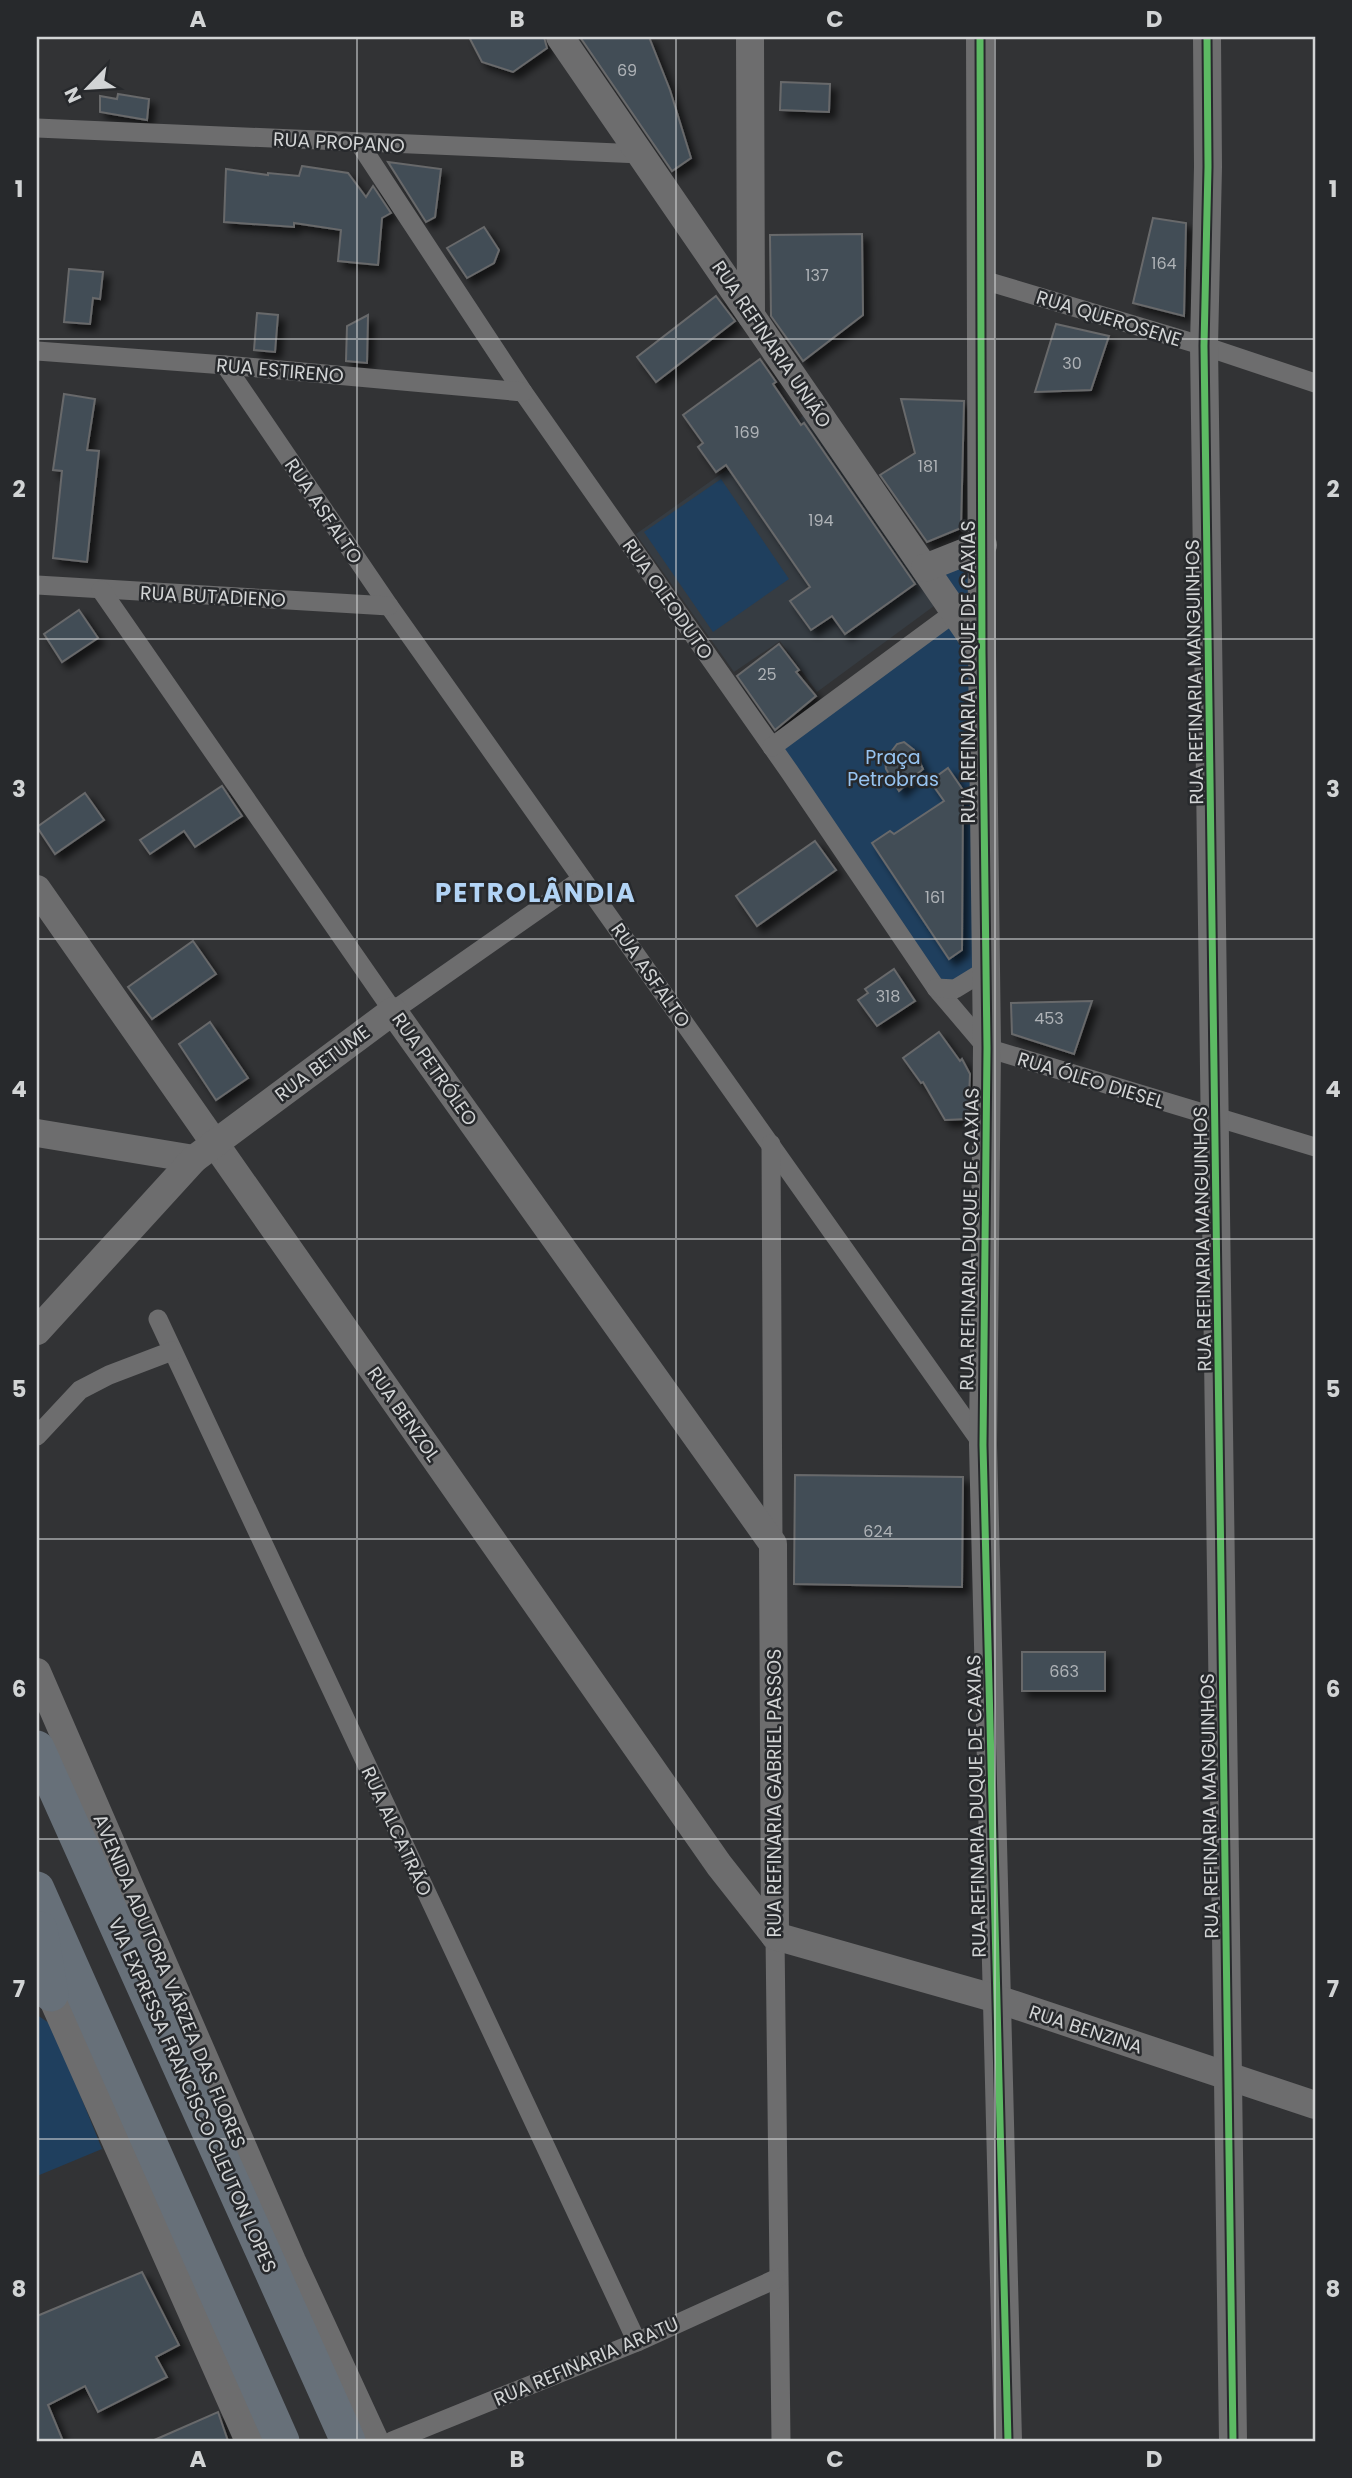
<svg xmlns="http://www.w3.org/2000/svg" width="1352" height="2478" font-family="Poppins,sans-serif">
  <style>
    .built { fill: #363c42 }
    .green { fill: #1f3f5e }
    .building { fill: #424d57; stroke: #68696b; stroke-width: 2; filter: url(#shadow) }
    .lines { fill: none; stroke-linecap: round; stroke-linejoin: round }
    .street { stroke: #6d6d6e; stroke-width: 19 }
    .secondary { stroke: #6d6d6e; stroke-width: 28 }
    .highway { stroke: #677079; stroke-width: 35 }
    .cycleway-casing { stroke: #27292c; stroke-width: 11 }
    .cycleway { stroke: #5cba63; stroke-width: 7 }
    .grid { fill: none; stroke: #d2d4d5; stroke-width: 2; stroke-opacity: 0.55 }
    .labels { text-anchor: middle; stroke-width: 5; stroke-linejoin: round; paint-order: stroke }
    .number-label { font-size: 16px; fill: #aeb2b6 }
    .street-label { font-size: 19px; fill: #d2d4d5; stroke: #27292c }
    .park-label { font-size: 19px; fill: #97c4f1; stroke: #27292c }
    .district-label { font-size: 26px; font-weight: bold; letter-spacing: 2px; fill: #b1d3f5; stroke: #27292c }
    .neatline { fill: none; stroke: #d2d4d5; stroke-width: 2.5 }
    .grid-label { font-size: 23px; text-anchor: middle; font-weight: bold; fill: #d2d4d5 }
  </style>
  <defs>
    <filter id="shadow"><feDropShadow dx="6" dy="6" stdDeviation="3.5" flood-color="#0009"/></filter>
  </defs>
  <rect width="100%" height="100%" fill="#323335"/>
  <polygon class="built" points="807,413 934,606 817,692 780,641 734,672 636,534"/>
  <g class="green">
    <polygon points="721,479 789,579 713,632 644,532"/>
    <polygon points="975,561 969,614 941,574"/>
    <polygon points="950,626 976,662 975,969 956,982 938,982 778,747"/>
    <polygon points="37,2015 52,2025 102,2149 37,2176"/>
  </g>
  <g class="building">
    <polygon points="469,37 544,37 547,48 513,72 482,62"/>
    <polygon points="580,37 649,37 670,90 691,158 672,171"/>
    <polygon points="781,82 830,84 829,112 780,110"/>
    <polygon points="118,94 149,99 147,120 100,112 100,96 117,99"/>
    <polygon points="388,162 441,169 435,217 426,222"/>
    <polygon points="302,166 348,173 366,197 373,186 391,213 382,218 378,265 338,261 341,230 294,223 294,227 224,222 226,169 268,175 268,173 299,176"/>
    <polygon points="1153,218 1186,223 1184,316 1133,303"/>
    <polygon points="484,227 499,250 494,263 467,278 447,248"/>
    <polygon points="862,234 863,315 803,361 771,316 770,235"/>
    <polygon points="69,269 103,272 100,299 93,298 90,324 64,322"/>
    <polygon points="716,296 735,321 656,382 637,357"/>
    <polygon points="257,313 278,315 275,352 254,350"/>
    <polygon points="368,315 367,363 346,361 347,326"/>
    <polygon points="1056,324 1109,336 1091,390 1035,392"/>
    <polygon points="760,359 776,382 773,384 801,425 804,423 915,584 845,634 832,616 811,630 790,601 810,587 726,465 716,472 698,447 703,443 683,415"/>
    <polygon points="64,394 95,399 87,450 99,451 87,562 53,558 62,471 53,470"/>
    <polygon points="901,399 964,401 961,528 927,542 880,475 915,453"/>
    <polygon points="79,610 98,638 62,662 44,634"/>
    <polygon points="779,644 799,670 796,672 816,696 775,730 737,676"/>
    <polygon points="904,742 914,750 923,769 899,791 886,769 885,760 897,744"/>
    <polygon points="948,768 963,790 962,950 949,959 872,843 890,831 894,834 944,801 930,781"/>
    <polygon points="222,786 242,816 195,847 184,831 150,854 140,840"/>
    <polygon points="85,793 104,820 55,854 37,827"/>
    <polygon points="815,841 836,870 757,926 736,896"/>
    <polygon points="193,941 216,974 152,1019 128,987"/>
    <polygon points="894,969 915,1001 877,1026 858,1000 868,993 865,989"/>
    <polygon points="1092,1001 1074,1054 1012,1034 1011,1003"/>
    <polygon points="210,1022 248,1078 216,1100 179,1044"/>
    <polygon points="939,1032 960,1061 962,1059 970,1074 968,1119 945,1120 923,1082 921,1083 903,1058"/>
    <polygon points="795,1475 963,1477 962,1587 794,1584"/>
    <rect x="1022" y="1652" width="83" height="39"/>
    <polygon points="142,2272 179,2345 156,2357 167,2377 98,2412 85,2386 48,2405 63,2441 37,2441 37,2316"/>
    <polygon points="218,2412 228,2441 152,2441"/>
  </g>
  <g class="lines">
    <g class="street">
      <polyline points="37,128 641,154"/>
      <polyline points="359,143 523,392 789,771 936,988 987,1048 1315,1147"/>
      <polyline points="983,280 1204,346 1315,383"/>
      <polyline points="37,351 225,365 523,392"/>
      <polyline points="225,365 389,606 983,1445"/>
      <polyline points="37,585 389,606"/>
      <polyline points="101,590 393,1011 582,879"/>
      <polyline points="772,747 955,612"/>
      <polyline points="936,988 955,989 986,970"/>
      <polyline points="771,1144 773,1544"/>
      <polyline points="158,1319 637,2342"/>
      <polyline points="37,1436 80,1390 109,1375 172,1351"/>
      <polyline points="775,1936 781,2441"/>
      <polyline points="392,2441 637,2342 778,2278"/>
    </g>
    <g class="secondary">
      <polyline points="560,37 982,652"/>
      <polyline points="750,37 751,315"/>
      <polyline points="980,37 982,652 987,1048 983,1445 1008,2441"/>
      <polyline points="1207,37 1208,167 1204,346 1233,2441"/>
      <polyline points="925,568 983,545"/>
      <polyline points="37,889 719,1865 775,1936"/>
      <polyline points="37,1133 194,1159"/>
      <polyline points="37,1331 194,1159 393,1011 773,1544 775,1936"/>
      <polyline points="37,1672 292,2261 375,2441"/>
      <polyline points="775,1936 997,1999 1315,2105"/>
      <polyline points="42,1975 249,2441"/>
    </g>
    <g class="highway">
      <polyline points="37,1748 348,2441"/>
      <polyline points="37,1889 282,2441"/>
      <polyline points="40,1929 51,1994"/>
    </g>
    <defs>
      <g id="cycleway">
        <polyline points="980,37 982,652 987,1048 983,1445 1008,2441"/>
        <polyline points="1207,37 1208,167 1204,346 1233,2441"/>
      </g>
    </defs>
    <use href="#cycleway" class="cycleway-casing"/>
    <use href="#cycleway" class="cycleway"/>
  </g>
  <path class="grid" d="M 357,37 L 357,2441M 676,37 L 676,2441M 995,37 L 995,2441M 37,339 L 1315,339M 37,639 L 1315,639M 37,939 L 1315,939M 37,1239 L 1315,1239M 37,1539 L 1315,1539M 37,1839 L 1315,1839M 37,2139 L 1315,2139"/>
  <g class="labels">
    <g class="number-label">
      <text x="627" y="76">69</text>
      <text x="1164" y="269">164</text>
      <text x="817" y="281">137</text>
      <text x="1072" y="369">30</text>
      <text x="747" y="438">169</text>
      <text x="928" y="472">181</text>
      <text x="821" y="526">194</text>
      <text x="767" y="680">25</text>
      <text x="935" y="903">161</text>
      <text x="888" y="1002">318</text>
      <text x="1049" y="1024">453</text>
      <text x="878" y="1537">624</text>
      <text x="1064" y="1677">663</text>
    </g>
    <g class="street-label">
      <text transform="translate(339 142) rotate(3)" y="7">RUA PROPANO</text>
      <text transform="translate(1109 318) rotate(17)" y="7">RUA QUEROSENE</text>
      <text transform="translate(772 344) rotate(56)" y="7">RUA REFINARIA UNIÃO</text>
      <text transform="translate(280 370) rotate(5)" y="7">RUA ESTIRENO</text>
      <text transform="translate(324 511) rotate(56)" y="7">RUA ASFALTO</text>
      <text transform="translate(213 596) rotate(3)" y="7">RUA BUTADIENO</text>
      <text transform="translate(668 599) rotate(55)" y="7">RUA OLEODUTO</text>
      <text transform="translate(968 672) rotate(-90)" y="7">RUA REFINARIA DUQUE DE CAXIAS</text>
      <text transform="translate(1194 672) rotate(-91)" y="7">RUA REFINARIA MANGUINHOS</text>
      <text transform="translate(651 975) rotate(55)" y="7">RUA ASFALTO</text>
      <text transform="translate(322 1063) rotate(-37)" y="7">RUA BETUME</text>
      <text transform="translate(435 1069) rotate(55)" y="7">RUA PETRÓLEO</text>
      <text transform="translate(1091 1080) rotate(17)" y="7">RUA ÓLEO DIESEL</text>
      <text transform="translate(969 1239) rotate(-89)" y="7">RUA REFINARIA DUQUE DE CAXIAS</text>
      <text transform="translate(1202 1239) rotate(-91)" y="7">RUA REFINARIA MANGUINHOS</text>
      <text transform="translate(404 1414) rotate(55)" y="7">RUA BENZOL</text>
      <text transform="translate(774 1793) rotate(-90)" y="7">RUA REFINARIA GABRIEL PASSOS</text>
      <text transform="translate(976 1806) rotate(-91)" y="7">RUA REFINARIA DUQUE DE CAXIAS</text>
      <text transform="translate(1209 1806) rotate(-91)" y="7">RUA REFINARIA MANGUINHOS</text>
      <text transform="translate(397 1831) rotate(65)" y="7">RUA ALCATRÃO</text>
      <text transform="translate(170 1981) rotate(67)" y="7">AVENIDA ADUTORA VÁRZEA DAS FLORES</text>
      <text transform="translate(1086 2029) rotate(18)" y="7">RUA BENZINA</text>
      <text transform="translate(193 2095) rotate(66)" y="7">VIA EXPRESSA FRANCISCO CLEUTON LOPES</text>
      <text transform="translate(586 2361) rotate(-23)" y="7">RUA REFINARIA ARATU</text>
    </g>
    <g class="park-label">
      <text x="893" y="764">Praça<tspan x="893" dy="22">Petrobras</tspan></text>
    </g>
    <g class="district-label">
      <text x="536" y="902">PETROLÂNDIA</text>
    </g>
  </g>
  <rect width="1352" height="2478" fill="none" stroke="#27292c" stroke-width="77"/>
  <g transform="translate(88 88) rotate(245)" stroke="#27292c" stroke-width="5" paint-order="stroke">
  <path d="M0-5L12 26L0 18L-12 26Z" fill="#d2d4d5"/>
  <text y="-10" font-size="19" font-weight="bold" text-anchor="middle" fill="#d2d4d5">N</text>
  </g>
  <rect x="38" y="38" width="1276" height="2402" class="neatline"/>
  <g class="grid-label">
    <text x="198" y="27">A</text>
    <text x="517" y="27">B</text>
    <text x="835" y="27">C</text>
    <text x="1154" y="27">D</text>
    <text x="19" y="197">1</text>
    <text x="1333" y="197">1</text>
    <text x="19" y="497">2</text>
    <text x="1333" y="497">2</text>
    <text x="19" y="797">3</text>
    <text x="1333" y="797">3</text>
    <text x="19" y="1097">4</text>
    <text x="1333" y="1097">4</text>
    <text x="19" y="1397">5</text>
    <text x="1333" y="1397">5</text>
    <text x="19" y="1697">6</text>
    <text x="1333" y="1697">6</text>
    <text x="19" y="1997">7</text>
    <text x="1333" y="1997">7</text>
    <text x="19" y="2297">8</text>
    <text x="1333" y="2297">8</text>
    <text x="198" y="2467">A</text>
    <text x="517" y="2467">B</text>
    <text x="835" y="2467">C</text>
    <text x="1154" y="2467">D</text>
  </g>
</svg>
